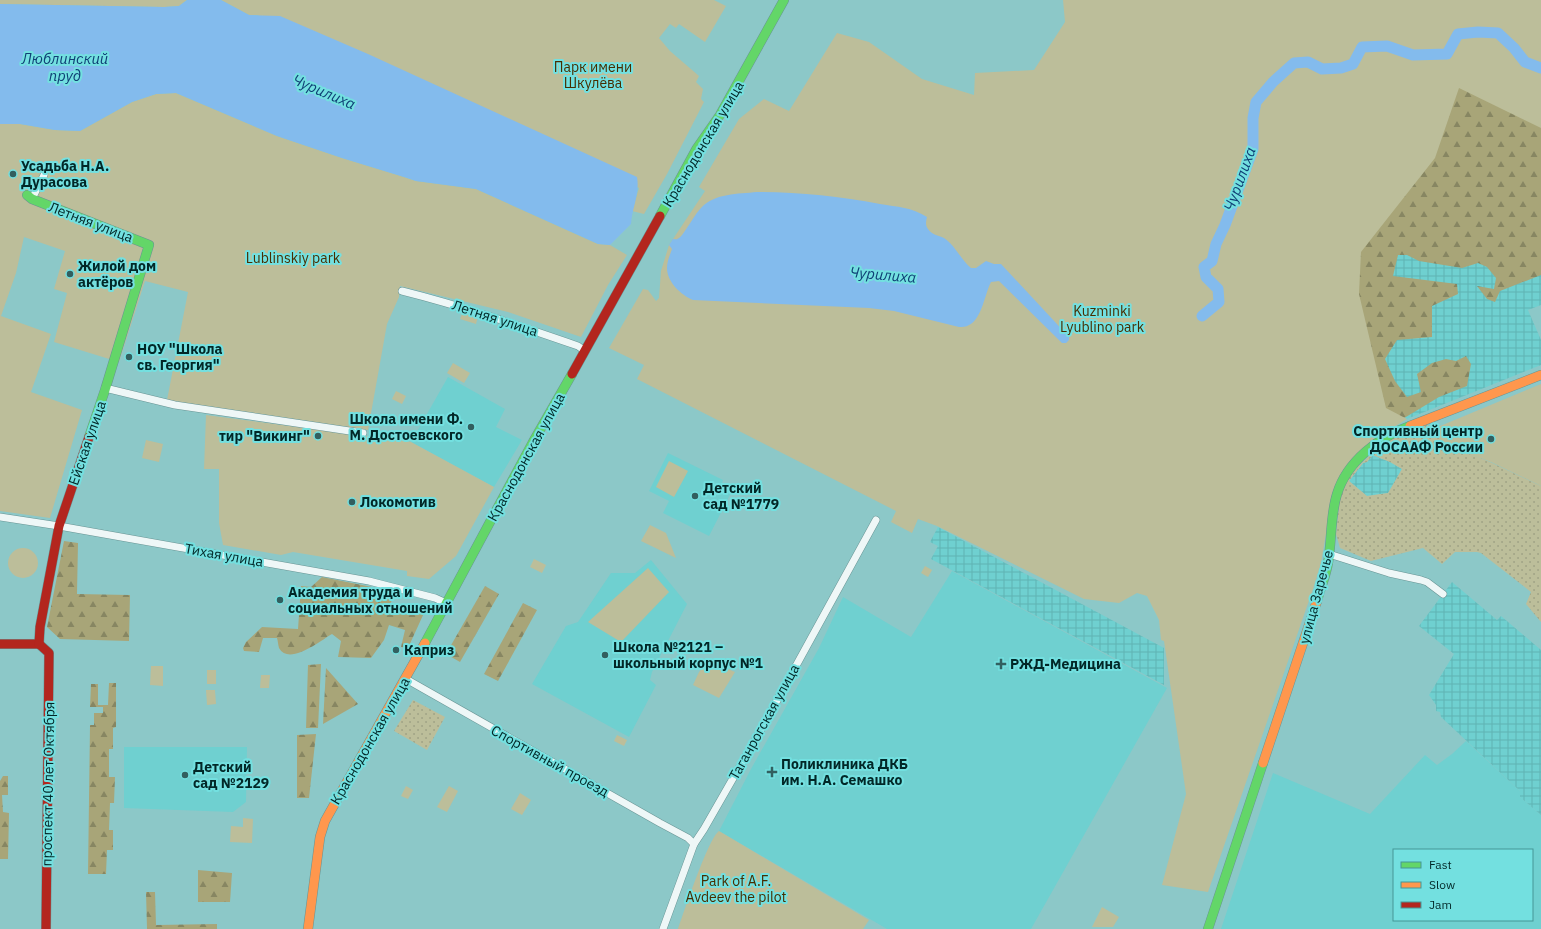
<svg xmlns="http://www.w3.org/2000/svg" width="1541" height="929" font-family="'IBM Plex Sans',sans-serif">
  <style>
    .built { fill: #6fd0d0; fill-rule: evenodd }
    .industrial { fill: url(#industrial-grid) }
    .grass { fill: url(#grass-dots); fill-rule: evenodd }
    .forest { fill: url(#forest-firs) }
    .park { fill: #bcbe9a }
    .water { fill: #83bbed }
    .lines { fill: none; stroke-linecap: round; stroke-linejoin: round }
    .river { stroke: #83bbed; stroke-width: 11 }
    .street-casing { stroke: #689494; stroke-width: 8 }
    .fast-casing { stroke: #689494; stroke-width: 10 }
    .slow-casing { stroke: #689494; stroke-width: 10 }
    .jam-casing { stroke: #689494; stroke-width: 10 }
    .street { stroke: #eef7f7; stroke-width: 7 }
    .fast { stroke: #63d668; stroke-width: 9 }
    .slow { stroke: #ff974d; stroke-width: 9 }
    .jam { stroke: #b3261e; stroke-width: 9 }
    .poi-dot { fill: #325f5f; stroke: #73e0e0; stroke-width: 1.5 }
    .labels { text-anchor: middle; stroke-width: 4; stroke-linejoin: round; paint-order: stroke }
    .park-label { font-size: 14px; fill: #482d00; stroke: #73e0e0 }
    .street-label { font-size: 14px; fill: #022727; stroke: #73e0e0 }
    .poi-label { font-size: 14px; font-weight: bold; fill: #022727; stroke: #73e0e0; text-anchor: start }
    .water-label { font-size: 15px; font-style: italic; fill: #0f3f75; stroke: #73e0e0 }
  </style>
  <defs>
    <pattern id="industrial-grid" width="8" height="8" patternUnits="userSpaceOnUse"><rect width="8" height="8" fill="#6fd0d0"/><path d="M0 4h8M4 0v8" fill="none" stroke="#5eb3b3"/></pattern>
    <pattern id="grass-dots" width="8" height="8" patternUnits="userSpaceOnUse"><rect width="8" height="8" fill="#bcbe9a"/><path d="M2 2h.1M6 6h.1" fill="none" stroke="#a0a385" stroke-width="1.8" stroke-linecap="round"/></pattern>
    <pattern id="forest-firs" width="22" height="20" patternUnits="userSpaceOnUse"><rect width="22" height="20" fill="#a8a578"/><path d="M5 1l3.5 6h-7zM16 11l3.5 6h-7z" fill="#878662"/></pattern>
  </defs>
  <rect width="100%" height="100%" fill="#8cc8c8"/>
  <g class="built">
    <polygon points="448,377 505,409 496,427 522,440 494,487 411,442"/>
    <polygon points="668,453 723,480 722,484 733,489 709,536 663,513 669,501 649,491"/>
    <polygon points="651,560 687,604 652,672 650,680 656,685 629,737 532,684 566,626 578,622 611,573 635,573"/>
    <polygon points="952,571 1167,688 1031,929 887,929 719,831 751,769 819,648 843,597 911,637"/>
    <path d="M 1466,741 L 1520,791 L 1520,797 L 1541,815 L 1541,929 L 1221,929 L 1273,773 L 1370,814 L 1425,755 L 1437,765 L 1452,754 ZM 1394,850 L 1532,850 L 1532,920 L 1394,920 Z"/>
    <polygon points="124,747 247,747 246,802 233,812 124,808"/>
  </g>
  <g class="industrial">
    <polygon points="1541,128 1541,305 1528,310 1541,340 1541,365 1407,419 1386,408 1359,294 1435,158"/>
    <polygon points="1372,455 1390,462 1402,469 1388,493 1367,496 1349,481 1363,463 1367,462"/>
    <polygon points="938,527 1164,648 1164,685 931,559 938,546 930,542"/>
    <polygon points="1452,582 1497,620 1501,616 1541,650 1541,815 1520,797 1520,791 1441,717 1440,712 1436,711 1436,705 1429,695 1454,654 1419,626"/>
  </g>
  <g class="grass">
    <path d="M 1425,423 C 1434,429 1439,437 1448,443 C 1461,452 1476,456 1490,462 C 1507,470 1524,478 1541,486 L 1541,622 L 1526,604 L 1531,592 L 1481,553 L 1477,552 L 1455,552 L 1442,564 L 1423,548 L 1371,561 L 1340,548 L 1336,534 L 1340,495 L 1348,476 L 1385,441 ZM 1373,455 L 1390,462 L 1402,469 L 1388,493 L 1367,496 L 1349,481 L 1363,463 L 1367,462 Z"/>
    <polygon points="413,700 445,717 427,750 394,731"/>
  </g>
  <g class="forest">
    <polygon points="1494,0 1541,5 1541,275 1500,291 1495,302 1487,299 1477,286 1494,289 1496,278 1487,267 1478,263 1462,268 1419,261 1407,255 1398,255 1393,276 1457,284 1458,294 1432,306 1432,337 1397,340 1385,359 1395,381 1407,397 1421,392 1417,374 1432,363 1446,359 1456,361 1466,356 1471,364 1467,386 1439,397 1396,423 1077,131"/>
    <polygon points="64,541 78,543 77,594 130,595 129,641 60,639 47,627"/>
    <path d="M 322,577 L 397,592 L 388,607 L 403,614 L 424,613 L 408,648 L 401,647 L 405,630 L 389,625 L 384,640 L 371,658 L 338,657 L 341,641 L 332,634 C 320,641 289,666 279,648 C 278,645 278,641 277,638 L 263,638 L 259,652 L 244,651 L 243,648 L 246,642 L 262,627 L 298,629 L 301,586 L 311,587 Z"/>
    <polygon points="485,586 499,594 460,662 446,654"/>
    <polygon points="523,603 537,610 498,681 484,674"/>
    <polygon points="321,664 318,728 306,728 308,665"/>
    <polygon points="326,668 358,704 323,724"/>
    <polygon points="109,683 116,683 116,727 113,728 113,749 109,749 109,777 115,777 114,803 110,803 109,830 113,830 113,850 107,850 106,874 88,874 90,725 94,725 94,713 103,713 103,707 90,707 91,684 98,684 98,705 108,705"/>
    <polygon points="316,734 309,798 297,798 297,735"/>
    <polygon points="3,776 8,776 8,795 2,795 3,812 9,813 8,859 0,859 0,781"/>
    <polygon points="198,870 232,873 230,902 198,902"/>
    <polygon points="146,892 155,892 156,925 217,924 217,929 147,929"/>
  </g>
  <g class="park">
    <polygon points="0,0 187,0 179,6 164,7 0,4"/>
    <polygon points="221,0 714,0 726,6 705,42 679,24 676,28 670,24 659,38 670,51 699,76 696,82 703,89 701,99 704,102 667,174 644,214 632,211 639,188 257,15 249,15"/>
    <polygon points="1063,0 1541,0 1541,128 1459,88 1435,158 1361,252 1359,294 1386,408 1407,419 1381,435 1332,499 1321,563 1313,589 1208,892 1162,885 1186,794 1164,641 1161,640 1159,620 1147,596 1137,593 1119,603 1084,599 937,526 918,519 912,533 891,522 896,511 637,379 644,365 609,348 643,289 648,290 656,301 659,298 661,271 669,245 705,191 699,187 739,119 764,99 789,111 837,33 869,42 922,79 974,95 975,73 1034,70 1065,22"/>
    <polygon points="176,93 277,136 342,158 404,177 416,181 476,189 598,244 610,245 627,255 608,285 581,337 508,312 400,286 399,297 387,324 368,430 167,400 188,292 145,281 119,362 54,342 67,293 54,289 65,251 24,237 16,273 1,316 51,334 31,392 82,410 50,518 0,511 0,124 20,124 55,130 80,131 132,102 156,94"/>
    <polygon points="463,311 478,316 476,324 460,319"/>
    <polygon points="453,363 470,373 464,383 447,373"/>
    <path d="M 1541,384 L 1541,486 C 1524,478 1508,470 1491,462 C 1471,454 1444,449 1433,429 Z"/>
    <polygon points="396,391 406,396 402,404 392,399"/>
    <polygon points="206,415 411,442 494,487 456,556 429,579 407,576 407,571 293,552 281,555 223,545 219,523 219,469 204,469"/>
    <polygon points="146,440 163,444 159,462 142,458"/>
    <polygon points="669,461 688,471 674,497 656,487"/>
    <polygon points="650,525 666,533 676,558 641,541"/>
    <circle cx="23" cy="563" r="15"/>
    <polygon points="534,559 546,565 542,573 530,567"/>
    <polygon points="925,566 932,570 928,577 921,573"/>
    <polygon points="648,568 669,592 621,642 588,622"/>
    <polygon points="709,661 735,672 719,698 693,685 699,672"/>
    <polygon points="151,666 163,666 163,686 150,685"/>
    <rect x="207" y="670" width="9" height="14"/>
    <polygon points="261,675 270,675 269,688 260,688"/>
    <polygon points="206,690 215,690 216,704 207,705"/>
    <polygon points="617,735 627,740 624,746 614,741"/>
    <polygon points="406,786 413,790 408,799 401,796"/>
    <polygon points="449,786 458,791 447,812 437,807"/>
    <polygon points="520,793 531,800 522,815 511,809"/>
    <polygon points="243,818 253,819 252,843 230,842 231,826 243,827"/>
    <path d="M 719,831 L 869,920 L 863,929 L 678,929 C 684,912 708,839 719,831 Z"/>
    <polygon points="1102,907 1119,917 1113,927 1092,927"/>
  </g>
  <g class="water">
    <path d="M 187,0 L 221,0 L 249,15 L 280,16 L 368,54 L 637,177 C 640,193 632,208 631,224 L 610,245 L 598,244 L 476,189 L 416,181 L 404,177 L 342,158 L 277,136 L 176,93 L 156,94 L 132,102 L 80,131 L 55,130 L 20,124 L 0,124 L 0,4 L 164,7 L 179,6 Z"/>
    <path d="M 757,192 C 798,192 839,196 880,204 C 898,207 911,207 927,217 C 926,221 925,225 928,229 C 932,235 938,235 944,238 C 955,245 961,260 971,268 L 976,268 L 986,261 L 994,264 L 1001,264 L 1069,337 L 1069,340 L 1066,343 L 1062,343 L 999,281 L 991,282 C 985,293 982,319 969,325 C 966,327 962,327 959,327 L 894,311 L 869,308 L 693,300 C 681,295 667,282 667,268 C 667,261 670,255 672,249 L 669,245 L 673,239 C 676,239 676,240 679,238 C 684,235 694,215 701,208 C 715,193 738,194 757,192 Z"/>
  </g>
  <g class="lines">
    <polyline class="river" points="1202,316 1219,302 1218,289 1206,277 1204,267 1212,261 1216,244 1225,225 1253,149 1253,118 1256,102 1273,82 1294,63 1308,62 1322,69 1341,68 1353,64 1362,47 1387,46 1413,55 1447,54 1458,34 1478,32 1498,33 1514,48 1525,62 1541,68"/>
    <defs>
      <g id="street">
        <polyline points="32,199 44,175"/>
        <path d="M 402,291 C 462,306 520,326 578,346 L 585,351"/>
        <polyline points="105,388 175,405 363,433"/>
        <polyline points="0,517 59,526 369,581 435,598 446,603"/>
        <polyline points="1329,554 1389,573 1421,580 1427,582 1443,594"/>
        <polyline points="406,679 660,823 688,838 694,844"/>
        <polyline points="663,929 694,844 704,829 763,726 876,520"/>
      </g>
      <g id="fast">
        <polyline points="27,195 32,199 149,245 105,390 89,437"/>
        <polyline points="660,216 697,148 720,115 784,0"/>
        <path d="M 1317,601 C 1320,589 1326,576 1328,563 C 1332,541 1330,516 1337,494 C 1347,461 1379,437 1410,426"/>
        <polyline points="425,643 533,442 572,374"/>
        <polyline points="1208,929 1263,763"/>
      </g>
      <g id="slow">
        <polyline points="1410,426 1541,375"/>
        <polyline points="1263,763 1317,601"/>
        <polyline points="308,929 320,837 325,821 425,643"/>
      </g>
      <g id="jam">
        <polyline points="572,374 660,216"/>
        <polyline points="0,644 39,644"/>
        <polyline points="39,644 40,627 59,526 89,437"/>
        <polyline points="39,644 49,653 46,929"/>
      </g>
    </defs>
    <use href="#street" class="street-casing"/>
    <use href="#fast" class="fast-casing"/>
    <use href="#slow" class="slow-casing"/>
    <use href="#jam" class="jam-casing"/>
    <use href="#street" class="street"/>
    <use href="#fast" class="fast"/>
    <use href="#slow" class="slow"/>
    <use href="#jam" class="jam"/>
  </g>
  <g class="poi-dot">
    <circle cx="13" cy="174" r="4"/>
    <circle cx="70" cy="274" r="4"/>
    <circle cx="129" cy="357" r="4"/>
    <circle cx="471" cy="427" r="4"/>
    <circle cx="318" cy="436" r="4"/>
    <circle cx="1491" cy="439" r="4"/>
    <circle cx="695" cy="496" r="4"/>
    <circle cx="352" cy="502" r="4"/>
    <circle cx="280" cy="600" r="4"/>
    <circle cx="396" cy="650" r="4"/>
    <circle cx="605" cy="655" r="4"/>
    <path d="M999 658h4v4h4v4h-4v4h-4v-4h-4v-4h4z"/>
    <path d="M770 766h4v4h4v4h-4v4h-4v-4h-4v-4h4z"/>
    <circle cx="185" cy="775" r="4"/>
  </g>
  <g class="labels">
    <g class="park-label">
      <text x="593" y="72">Парк имени<tspan x="593" dy="16">Шкулёва</tspan></text>
      <text x="293" y="263">Lublinskiy park</text>
      <text x="1102" y="316">Kuzminki<tspan x="1102" dy="16">Lyublino park</tspan></text>
      <text x="736" y="886">Park of A.F.<tspan x="736" dy="16">Avdeev the pilot</tspan></text>
    </g>
    <g class="street-label">
      <text transform="translate(703 144) rotate(-59)" y="5">Краснодонская улица</text>
      <text transform="translate(91 222) rotate(21)" y="5">Летняя улица</text>
      <text transform="translate(495 318) rotate(18)" y="5">Летняя улица</text>
      <text transform="translate(87 443) rotate(-71)" y="5">Ейская улица</text>
      <text transform="translate(526 457) rotate(-61)" y="5">Краснодонская улица</text>
      <text transform="translate(224 555) rotate(10)" y="5">Тихая улица</text>
      <text transform="translate(1316 597) rotate(-75)" y="5">улица Заречье</text>
      <text transform="translate(764 722) rotate(-61)" y="5">Таганрогская улица</text>
      <text transform="translate(370 741) rotate(-60)" y="5">Краснодонская улица</text>
      <text transform="translate(550 761) rotate(29)" y="5">Спортивный проезд</text>
      <text transform="translate(48 784) rotate(-89)" y="5">проспект 40 лет Октября</text>
    </g>
    <g class="poi-label">
      <text x="21" y="171">Усадьба Н.А.<tspan x="21" dy="16">Дурасова</tspan></text>
      <text x="78" y="271">Жилой дом<tspan x="78" dy="16">актёров</tspan></text>
      <text x="137" y="354">НОУ "Школа<tspan x="137" dy="16">св. Георгия"</tspan></text>
      <text x="463" y="424" text-anchor="end">Школа имени Ф.<tspan x="463" dy="16">М. Достоевского</tspan></text>
      <text x="1483" y="436" text-anchor="end">Спортивный центр<tspan x="1483" dy="16">ДОСААФ России</tspan></text>
      <text x="310" y="441" text-anchor="end">тир "Викинг"</text>
      <text x="703" y="493">Детский<tspan x="703" dy="16">сад №1779</tspan></text>
      <text x="360" y="507">Локомотив</text>
      <text x="288" y="597">Академия труда и<tspan x="288" dy="16">социальных отношений</tspan></text>
      <text x="613" y="652">Школа №2121 –<tspan x="613" dy="16">школьный корпус №1</tspan></text>
      <text x="404" y="655">Каприз</text>
      <text x="1010" y="669">РЖД-Медицина</text>
      <text x="781" y="769">Поликлиника ДКБ<tspan x="781" dy="16">им. Н.А. Семашко</tspan></text>
      <text x="193" y="772">Детский<tspan x="193" dy="16">сад №2129</tspan></text>
    </g>
    <g class="water-label">
      <text x="65" y="64">Люблинский<tspan x="65" dy="17">пруд</tspan></text>
      <text transform="translate(324 92) rotate(23)" y="5">Чурилиха</text>
      <text transform="translate(1240 179) rotate(-70)" y="5">Чурилиха</text>
      <text transform="translate(883 275) rotate(5)" y="5">Чурилиха</text>
    </g>
  </g>
  <rect x="1393" y="849" width="140" height="72" fill="#73e0e0" stroke="#469696"/>
  <rect x="1401" y="862" width="20" height="6" fill="#63d668" stroke="#469696"/>
  <text x="1429" y="869" font-size="12" fill="#022727">Fast</text>
  <rect x="1401" y="882" width="20" height="6" fill="#ff974d" stroke="#469696"/>
  <text x="1429" y="889" font-size="12" fill="#022727">Slow</text>
  <rect x="1401" y="902" width="20" height="6" fill="#b3261e" stroke="#469696"/>
  <text x="1429" y="909" font-size="12" fill="#022727">Jam</text>
</svg>
